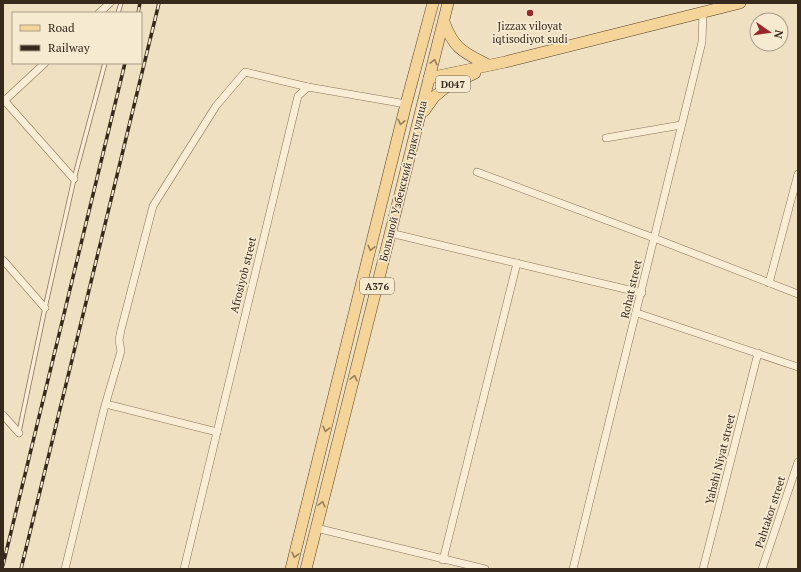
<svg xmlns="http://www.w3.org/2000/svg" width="801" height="572" font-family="'PT Serif',serif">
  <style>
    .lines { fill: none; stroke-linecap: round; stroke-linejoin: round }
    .lane-casing { stroke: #897158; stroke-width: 5 }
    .street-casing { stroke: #897158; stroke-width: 8 }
    .primary-casing { stroke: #563f2d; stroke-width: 12 }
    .lane { stroke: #faedd5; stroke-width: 3.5 }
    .street { stroke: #faedd5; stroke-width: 7 }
    .primary { stroke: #f4d498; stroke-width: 11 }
    .rail-casing { stroke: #38291d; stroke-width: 3.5 }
    .rail { stroke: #f6ead1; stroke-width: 2; stroke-dasharray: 6; stroke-linecap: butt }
    .oneway { stroke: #967e5a }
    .poi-dot { fill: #9a272b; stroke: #f6ead1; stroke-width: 1.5 }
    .labels { text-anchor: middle; stroke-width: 3.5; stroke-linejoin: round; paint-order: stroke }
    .shield { fill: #f6ead1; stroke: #716353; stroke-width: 1 }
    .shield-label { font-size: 10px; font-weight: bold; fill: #38291d }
    .poi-label { font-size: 11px; fill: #38291d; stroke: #f6ead1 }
    .street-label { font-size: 11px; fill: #38291d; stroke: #f6ead1 }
  </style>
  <rect width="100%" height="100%" fill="#efe0c1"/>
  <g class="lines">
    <defs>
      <g id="lane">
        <polyline points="118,13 121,3"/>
        <polyline points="19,432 45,308 74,179 105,63"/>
      </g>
      <g id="street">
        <polyline points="99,13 110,3"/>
        <polyline points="3,99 74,179"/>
        <polyline points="4,101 45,63"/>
        <polyline points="606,138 681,125"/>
        <polyline points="477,172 654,238 798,294"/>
        <polyline points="390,233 642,293"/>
        <polyline points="3,260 45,308"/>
        <polyline points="769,283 798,174"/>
        <polyline points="637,313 798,367"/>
        <polyline points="106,404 217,432"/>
        <polyline points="3,415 19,433"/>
        <polyline points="316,528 485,569"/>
        <polyline points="443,560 517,263"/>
        <polyline points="65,569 104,409 121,351 119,340 121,330 153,206 216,106 245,72 308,87"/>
        <polyline points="184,569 298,96 308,87 406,104"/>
        <polyline points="573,569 702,42 703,12"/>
        <polyline points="703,569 758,353"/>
        <polyline points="762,569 798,462"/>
      </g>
      <g id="primary">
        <path d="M 444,22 C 454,49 463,52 488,65"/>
        <polyline points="429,78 505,62 740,3"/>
        <polyline points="424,111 434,97 446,87 475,73"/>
        <polyline points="291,569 406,104 433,3"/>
        <polyline points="306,569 448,3"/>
      </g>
    </defs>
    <use href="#lane" class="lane-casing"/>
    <use href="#street" class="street-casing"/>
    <use href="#primary" class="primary-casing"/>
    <use href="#lane" class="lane"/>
    <use href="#street" class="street"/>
    <use href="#primary" class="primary"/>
    <defs>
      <g id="rail">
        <polyline points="138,13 140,3"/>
        <polyline points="3,565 125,63"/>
        <polyline points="21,569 159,3"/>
      </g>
    </defs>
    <use href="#rail" class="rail-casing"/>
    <use href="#rail" class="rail"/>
  </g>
  <defs><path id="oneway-chevron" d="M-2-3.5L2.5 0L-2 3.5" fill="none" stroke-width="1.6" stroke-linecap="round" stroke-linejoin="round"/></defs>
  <g class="oneway">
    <use href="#oneway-chevron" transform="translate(434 62) rotate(-76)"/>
    <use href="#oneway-chevron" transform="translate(401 122) rotate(103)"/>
    <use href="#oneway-chevron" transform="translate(371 248) rotate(104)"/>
    <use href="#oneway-chevron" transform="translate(354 378) rotate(-76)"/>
    <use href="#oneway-chevron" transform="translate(326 429) rotate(104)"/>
    <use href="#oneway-chevron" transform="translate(322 504) rotate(-76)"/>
    <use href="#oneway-chevron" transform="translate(295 555) rotate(104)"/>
  </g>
  <circle class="poi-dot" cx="530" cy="13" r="4"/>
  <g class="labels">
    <g class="shield">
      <rect x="436" y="76" width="34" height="16" rx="3"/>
      <rect x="360" y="278" width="34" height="16" rx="3"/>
    </g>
    <g class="shield-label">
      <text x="453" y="88">D047</text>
      <text x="377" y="290">A376</text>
    </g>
    <g class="poi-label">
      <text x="530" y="30">Jizzax viloyat<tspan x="530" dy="13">iqtisodiyot sudi</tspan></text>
    </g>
    <g class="street-label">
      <text transform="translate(403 181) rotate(-76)" y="4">Большой Узбекский тракт улица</text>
      <text transform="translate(243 275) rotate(-76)" y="4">Afrosiyob street</text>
      <text transform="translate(631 289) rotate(-77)" y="4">Rohat street</text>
      <text transform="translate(720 459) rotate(-76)" y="4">Yahshi Niyat street</text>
      <text transform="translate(770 512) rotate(-72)" y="4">Pahtakor street</text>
    </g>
  </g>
  <rect width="801" height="572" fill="none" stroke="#38291d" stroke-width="8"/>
  <rect x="12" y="12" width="130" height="52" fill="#f6ead1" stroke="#aa9d89"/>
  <rect x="20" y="25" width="20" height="6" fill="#f4d498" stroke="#aa9d89"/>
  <text x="48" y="32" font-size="12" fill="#38291d">Road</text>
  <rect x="20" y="45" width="20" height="6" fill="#38291d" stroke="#aa9d89"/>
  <text x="48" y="52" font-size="12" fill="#38291d">Railway</text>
  <g transform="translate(769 32) rotate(103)"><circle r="19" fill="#f6ead1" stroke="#aa9d89"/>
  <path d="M0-3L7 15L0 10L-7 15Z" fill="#9a272b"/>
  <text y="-6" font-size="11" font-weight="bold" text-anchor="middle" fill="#38291d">N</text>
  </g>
</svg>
